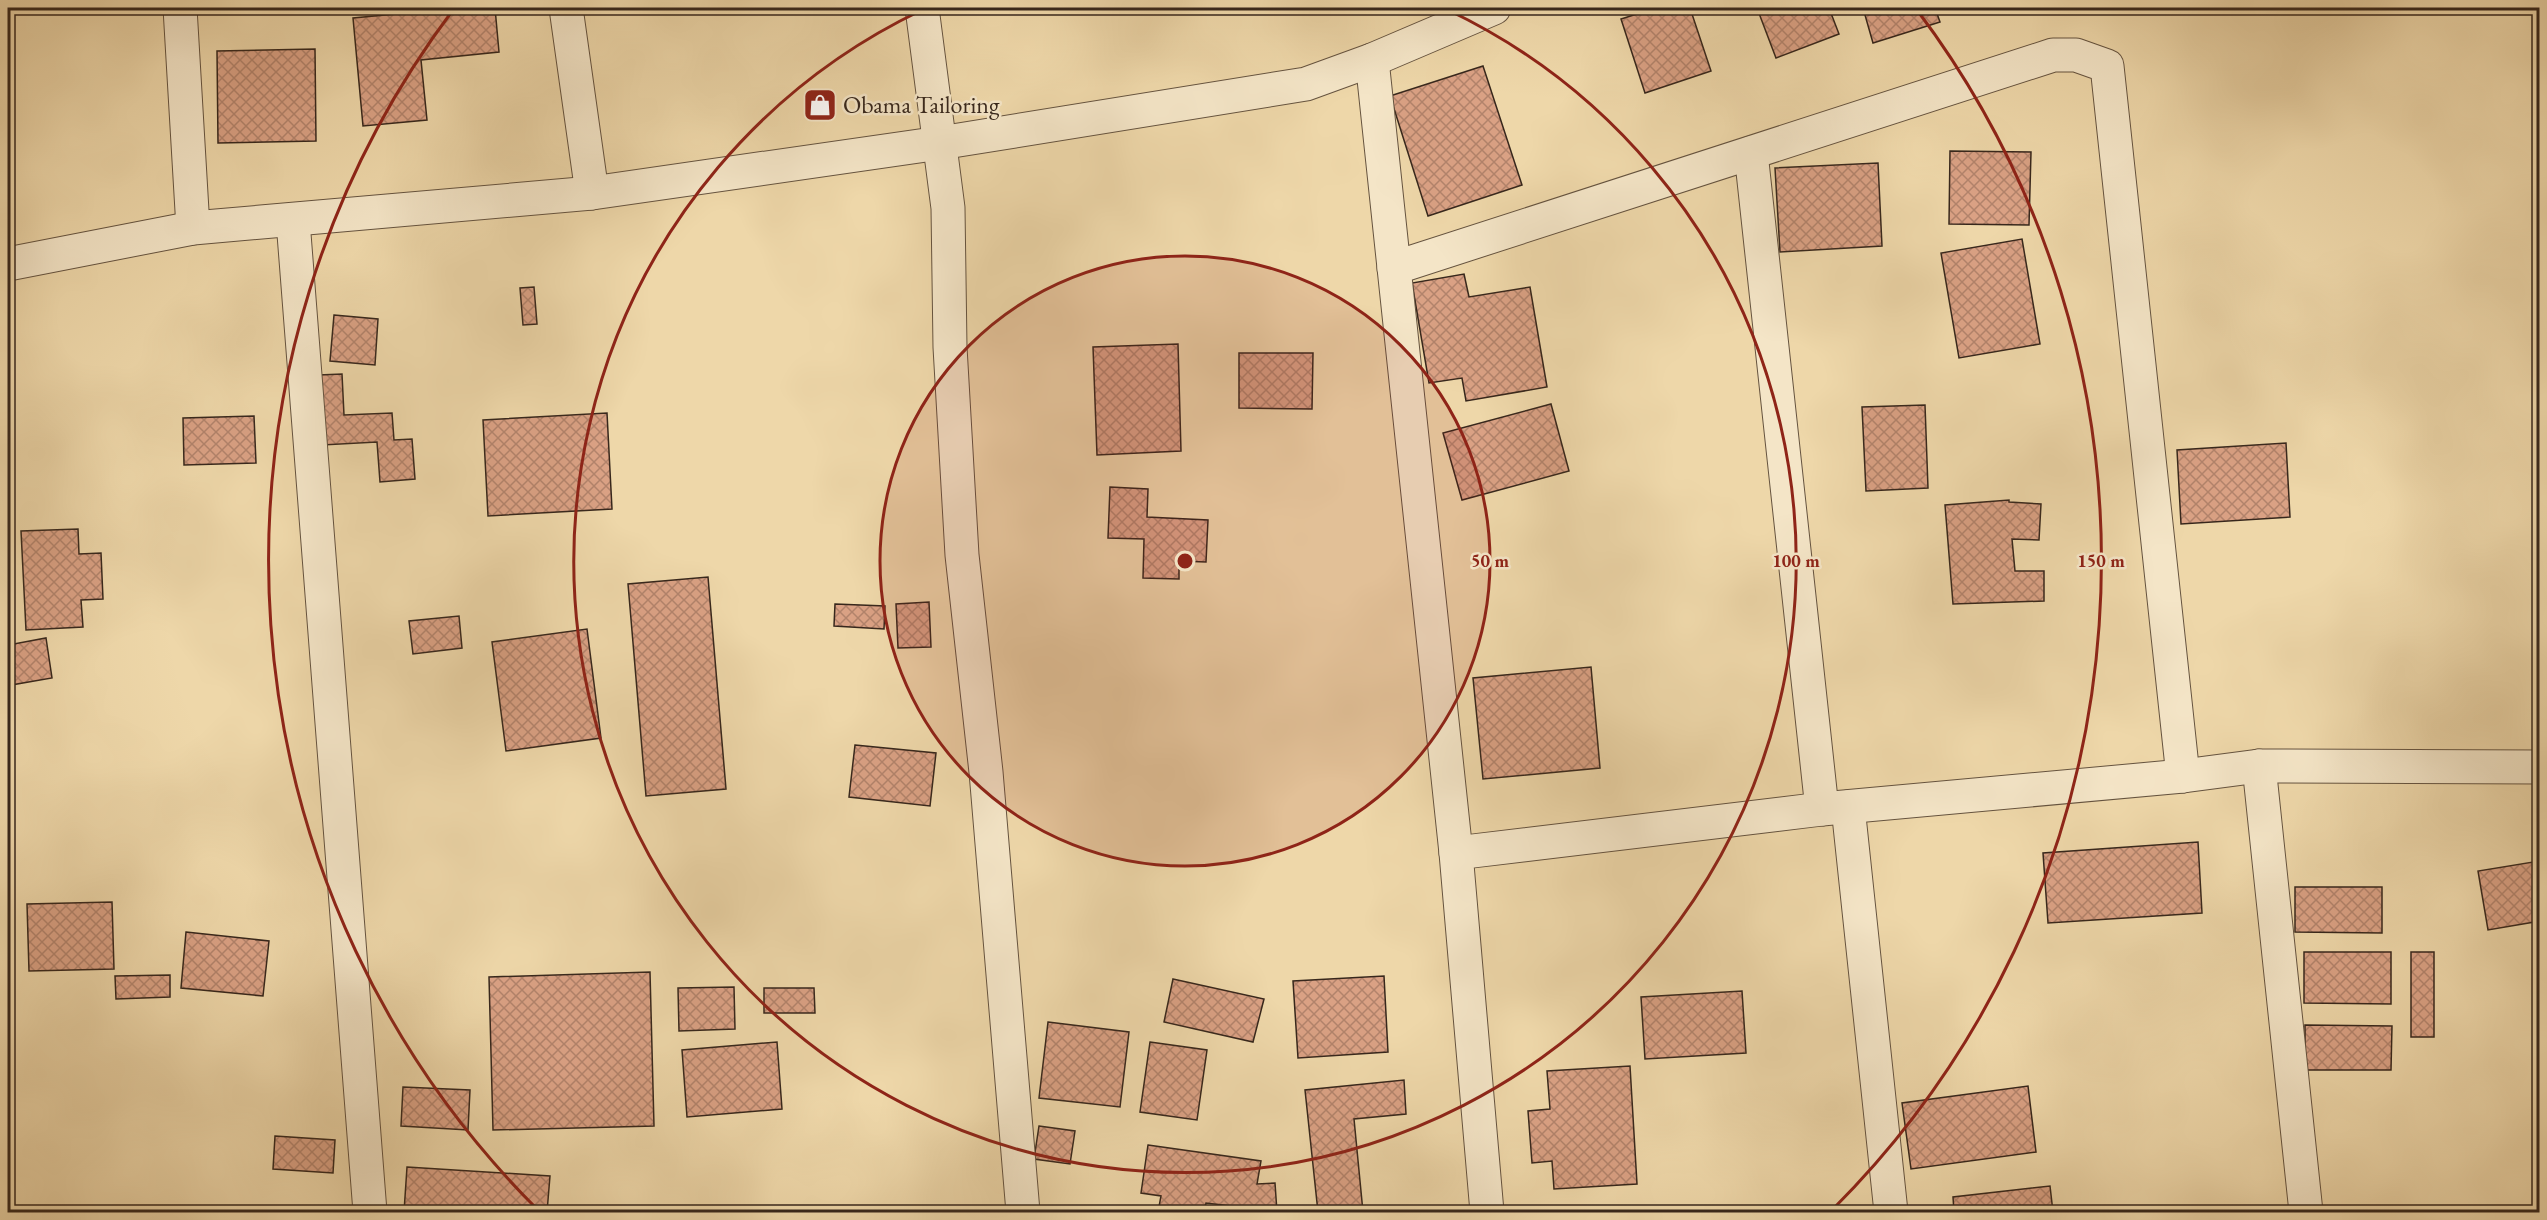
<svg xmlns="http://www.w3.org/2000/svg" width="2547" height="1220" font-family="'EB Garamond',serif">
  <style>
    .building { fill: url(#building-cross-hatch); stroke: #37271c; stroke-width: 1.5 }
    .lines { fill: none; stroke-linecap: round; stroke-linejoin: round }
    .minor-casing { stroke: #65533f; stroke-width: 35 }
    .minor { stroke: #f4e5c7; stroke-width: 33 }
    .ring { fill: none; stroke: #8f2418; stroke-width: 3 }
    .labels { text-anchor: middle; stroke-width: 5; stroke-linejoin: round; paint-order: stroke }
    .poi-label { font-size: 24px; fill: #37271c; stroke: #f4e5c7; text-anchor: start }
    .centre { fill: #8f2418; stroke: #f4e5c7; stroke-width: 3 }
    .ring-label { font-size: 18px; text-anchor: middle; font-weight: bold; fill: #8f2418; stroke: #f4e5c7; stroke-width: 5; stroke-linejoin: round; paint-order: stroke }
  </style>
  <defs>
    <pattern id="building-cross-hatch" width="8" height="8" patternUnits="userSpaceOnUse" patternTransform="scale(1.5)"><rect width="8" height="8" fill="#daa184"/><path d="M0 0l8 8M0 8l8-8" fill="none" stroke="#b2836b"/></pattern>
  </defs>
  <rect width="100%" height="100%" fill="#eed7a9"/>
  <filter id="stains"><feTurbulence type="fractalNoise" baseFrequency=".00333" numOctaves="4"/><feColorMatrix values="0 0 0 0 .2 0 0 0 0 .09 0 0 0 0 .02 0 0 0 .5 -.17"/></filter>
  <radialGradient id="worn" r=".72"><stop offset=".6" stop-color="#630" stop-opacity="0"/><stop offset="1" stop-color="#630" stop-opacity=".3"/></radialGradient>
  <g class="building">
    <polygon points="461,8 495,8 499,52 421,60 427,120 363,126 353,18"/>
    <polygon points="1656,8 1690,8 1711,71 1645,93 1621,19"/>
    <polygon points="1757,8 1829,8 1839,34 1776,58"/>
    <polygon points="1863,8 1935,8 1940,22 1873,43"/>
    <polygon points="315,49 316,141 218,143 217,51"/>
    <polygon points="1483,66 1522,185 1428,216 1390,96"/>
    <polygon points="1950,151 2031,152 2029,225 1949,224"/>
    <polygon points="1878,163 1882,246 1780,252 1775,168"/>
    <polygon points="2022,239 2040,344 1959,358 1941,253"/>
    <polygon points="1464,274 1469,297 1530,287 1547,387 1466,401 1462,378 1429,383 1412,283"/>
    <polygon points="534,287 537,324 523,325 520,288"/>
    <polygon points="334,315 378,319 375,365 330,361"/>
    <polygon points="1178,344 1181,451 1097,455 1093,347"/>
    <polygon points="1239,353 1313,353 1312,409 1239,408"/>
    <polygon points="342,374 344,415 392,413 394,440 412,439 415,479 380,482 377,442 322,445 319,375"/>
    <polygon points="1551,404 1569,471 1462,500 1443,433"/>
    <polygon points="1925,405 1928,488 1866,491 1862,407"/>
    <polygon points="607,413 612,509 488,516 483,420"/>
    <polygon points="254,416 256,463 184,465 183,418"/>
    <polygon points="2286,443 2290,517 2181,524 2177,450"/>
    <polygon points="1110,487 1148,489 1147,517 1208,520 1206,562 1179,561 1179,579 1143,578 1144,539 1108,538"/>
    <polygon points="2009,500 2009,502 2041,504 2039,540 2012,539 2015,571 2044,571 2044,601 1953,604 1945,505"/>
    <polygon points="78,529 79,554 101,553 103,599 81,600 83,627 26,630 21,531"/>
    <polygon points="708,577 726,789 646,796 628,584"/>
    <polygon points="929,602 931,647 898,648 896,604"/>
    <polygon points="835,604 885,606 884,629 834,626"/>
    <polygon points="459,616 462,648 413,654 409,621"/>
    <polygon points="587,629 601,738 506,751 492,642"/>
    <polygon points="46,638 52,678 11,685 8,645"/>
    <polygon points="1591,667 1600,768 1483,779 1473,678"/>
    <polygon points="855,745 936,753 930,806 849,797"/>
    <polygon points="2198,842 2202,913 2048,923 2043,853"/>
    <polygon points="2533,862 2540,899 2540,921 2488,930 2478,871"/>
    <polygon points="2295,887 2382,887 2382,933 2295,932"/>
    <polygon points="112,902 114,969 29,971 27,904"/>
    <polygon points="186,932 269,941 263,996 181,988"/>
    <polygon points="2304,952 2391,952 2391,1004 2304,1003"/>
    <rect x="2411" y="952" width="23" height="85"/>
    <polygon points="650,972 654,1126 493,1130 489,977"/>
    <polygon points="170,975 170,997 116,999 115,976"/>
    <polygon points="1384,976 1388,1052 1298,1058 1293,981"/>
    <polygon points="1173,979 1264,999 1253,1042 1164,1022"/>
    <polygon points="734,987 735,1029 679,1031 678,988"/>
    <polygon points="764,988 814,988 815,1013 764,1013"/>
    <polygon points="1742,991 1746,1053 1645,1059 1641,997"/>
    <polygon points="1048,1022 1129,1032 1120,1107 1039,1098"/>
    <polygon points="2305,1025 2392,1026 2391,1070 2305,1070"/>
    <polygon points="777,1042 782,1109 687,1117 682,1050"/>
    <polygon points="1150,1042 1207,1050 1197,1120 1140,1112"/>
    <polygon points="1630,1066 1637,1184 1554,1189 1552,1161 1532,1163 1528,1111 1550,1109 1547,1071"/>
    <polygon points="1404,1080 1406,1114 1354,1119 1363,1212 1318,1212 1305,1090"/>
    <polygon points="2028,1086 2036,1152 1911,1169 1902,1103"/>
    <polygon points="403,1087 470,1090 468,1130 401,1126"/>
    <polygon points="1039,1126 1075,1131 1070,1164 1034,1159"/>
    <polygon points="275,1136 335,1140 333,1173 273,1169"/>
    <polygon points="1148,1145 1261,1161 1257,1184 1275,1183 1277,1212 1241,1212 1240,1207 1206,1203 1204,1212 1158,1212 1161,1196 1141,1193"/>
    <polygon points="407,1167 550,1176 547,1212 404,1212"/>
    <polygon points="2050,1186 2053,1212 1954,1212 1953,1197"/>
  </g>
  <g class="lines">
    <defs>
      <g id="minor">
        <polyline points="180,8 193,228"/>
        <polyline points="566,8 592,193"/>
        <polyline points="922,8 948,208 950,347 962,555 986,772 1023,1212"/>
        <polyline points="1372,60 1456,853 1487,1212"/>
        <polyline points="1751,153 1822,809"/>
        <polyline points="293,221 370,1212"/>
        <polyline points="8,264 193,228 592,193 940,143 1306,84 1372,60 1494,8"/>
        <polyline points="1394,268 2053,55 2076,55 2107,66 2183,776"/>
        <polyline points="2259,766 2306,1212"/>
        <polyline points="1848,807 1891,1212"/>
        <polyline points="1456,853 1822,809 2183,776 2259,766 2540,767"/>
      </g>
    </defs>
    <use href="#minor" class="minor-casing"/>
    <use href="#minor" class="minor"/>
  </g>
  <circle cx="1185" cy="561" r="305" fill="#8f2418" fill-opacity=".12"/>
  <g class="ring">
    <circle cx="1185" cy="561" r="305"/>
    <path d="M1448 10A611 611 0 1 1 922 10"/>
    <path d="M537 1209A916 916 0 0 1 453 10M1917 10A916 916 0 0 1 1833 1209"/>
  </g>
  <defs>
    <symbol id="shop-square" viewBox="-11 -11 22 22"><rect x="-9" y="-9" width="18" height="18" rx="4" fill="#8f2418" stroke="#f4e5c7"/><path d="M-5-2.5h2.3a2.7 3.5 0 0 1 5.4 0H5L5.5 6h-11ZM-1.5-2.5h3a1.5 2.3 0 0 0-3 0Z" fill="#fff"/></symbol>
  </defs>
  <g fill-rule="evenodd">
    <use href="#shop-square" x="801" y="86" width="38" height="38"/>
  </g>
  <g class="labels">
    <g class="poi-label">
      <text x="843" y="113">Obama Tailoring</text>
    </g>
  </g>
  <circle cx="1185" cy="561" r="9" class="centre"/>
  <g class="ring-label">
    <text x="1490" y="567">50 m</text>
    <text x="1796" y="567">100 m</text>
    <text x="2101" y="567">150 m</text>
  </g>
  <rect width="2547" height="1220" fill="none" stroke="#eed7a9" stroke-width="30"/>
  <rect x="9" y="9" width="2529" height="1202" fill="none" stroke="#37271c" stroke-width="3"/>
  <rect x="15" y="15" width="2517" height="1190" fill="none" stroke="#37271c" stroke-width="1.5"/>
  <rect width="100%" height="100%" filter="url(#stains)"/>
  <rect width="100%" height="100%" fill="url(#worn)"/>
</svg>
